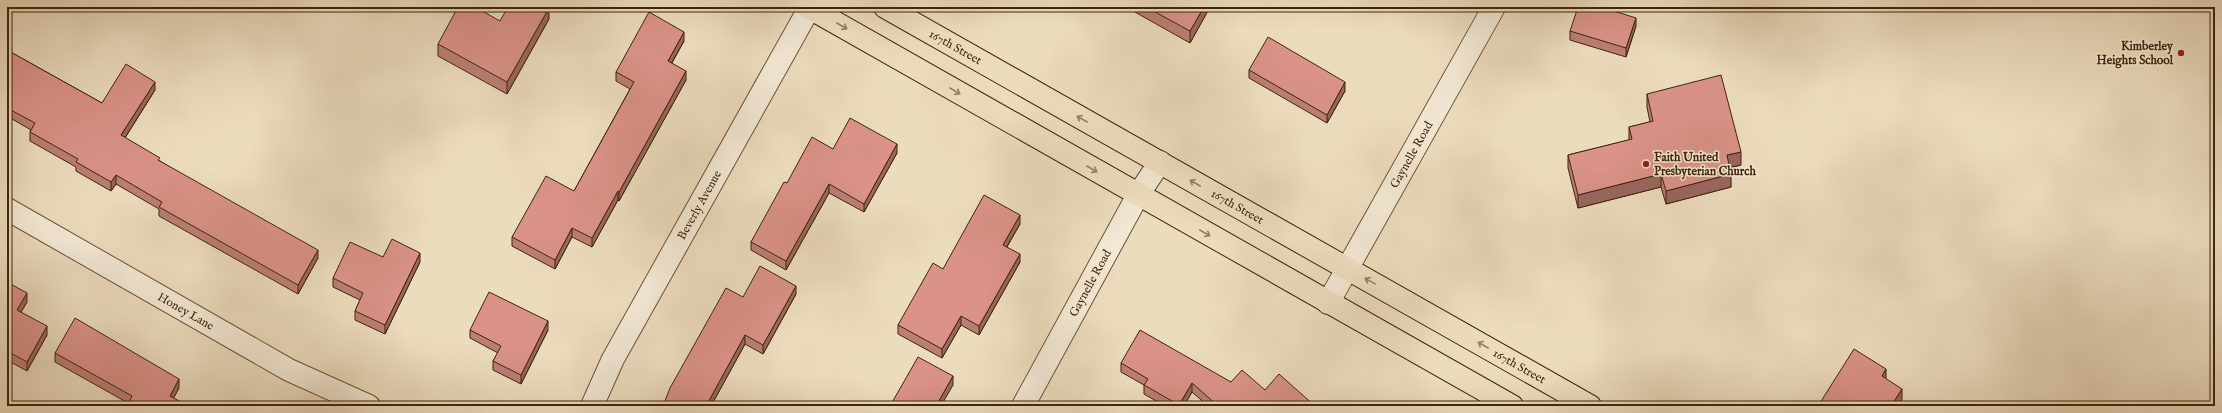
<svg xmlns="http://www.w3.org/2000/svg" width="2222" height="413" font-family="'IM FELL English',serif">
  <style>
    .lines { fill: none; stroke-linecap: round; stroke-linejoin: round }
    .minor-casing { stroke: #6a5336; stroke-width: 24 }
    .major-casing { stroke: #3f2509; stroke-width: 24 }
    .minor { stroke: #f3e8d5; stroke-width: 22 }
    .major { stroke: #ecdcbe; stroke-width: 22 }
    .wall { fill: #bb7e76; stroke: #3f2509 }
    .shaded-wall { fill: #996660; stroke: #3f2509 }
    .building { fill: #da9289; stroke: #3f2509 }
    .oneway { stroke: #968064 }
    .poi-dot { fill: #8f2418; stroke: #f3e8d5; stroke-width: 1.5 }
    .labels { text-anchor: middle; stroke-width: 3; stroke-linejoin: round; paint-order: stroke }
    .poi-label { font-size: 12px; font-weight: bold; fill: #3f2509; stroke: #f3e8d5; text-anchor: end }
    .street-label { font-size: 12px; fill: #3f2509; stroke: #f3e8d5 }
  </style>
  <rect width="100%" height="100%" fill="#ecdcbe"/>
  <filter id="stains"><feTurbulence type="fractalNoise" baseFrequency=".005" numOctaves="4"/><feColorMatrix values="0 0 0 0 .2 0 0 0 0 .09 0 0 0 0 .02 0 0 0 .5 -.17"/></filter>
  <radialGradient id="worn" r=".72"><stop offset=".6" stop-color="#630" stop-opacity="0"/><stop offset="1" stop-color="#630" stop-opacity=".3"/></radialGradient>
  <g class="lines">
    <defs>
      <g id="minor">
        <path id="s1" d="M 7,209 L 289,370 L 369,406"/>
        <path id="s2" d="M 1328,303 L 1494,7"/>
        <path id="s3" d="M 592,406 L 613,359 L 810,7"/>
        <path id="s4" d="M 1023,406 L 1138,195 L 1160,162"/>
      </g>
      <g id="major">
        <polyline points="808,7 1512,406"/>
        <path id="s5" d="M 885,7 L 1590,406"/>
      </g>
    </defs>
    <use href="#minor" class="minor-casing"/>
    <use href="#major" class="major-casing"/>
    <use href="#minor" class="minor"/>
    <use href="#major" class="major"/>
  </g>
  <g class="wall">
    <polygon points="1126,7 1210,7 1190,43"/>
    <polygon points="549,19 507,94 438,56 438,44"/>
    <polygon points="1636,26 1626,57 1570,40 1570,31"/>
    <polygon points="684,41 672,63 686,80 619,201 618,200 592,247 572,237 555,269 512,246 512,237 574,191 630,89 616,81 616,72"/>
    <polygon points="7,50 102,103 155,90 125,138 160,161 318,258 298,294 159,216 159,209 116,184 111,191 76,171 76,167 30,141 30,132 31,130 7,116"/>
    <polygon points="1249,70 1345,91 1327,123 1249,78"/>
    <polygon points="1647,94 1741,165 1730,168 1731,187 1666,204 1661,187 1578,208 1568,168 1568,155 1629,140 1629,127 1650,122 1647,107"/>
    <polygon points="833,149 897,153 864,212 829,193 786,270 751,250 751,242 787,183"/>
    <polygon points="1020,224 1007,247 1020,262 979,335 961,325 942,358 898,334 898,325 943,269"/>
    <polygon points="383,257 420,262 385,334 355,320 355,311 360,300 333,287 333,278"/>
    <polygon points="7,282 27,302 21,312 47,335 27,371 7,360"/>
    <polygon points="796,294 763,354 745,344 711,406 663,406 743,297"/>
    <polygon points="470,330 548,330 521,384 493,370 493,361 498,353 470,338"/>
    <polygon points="55,353 179,388 173,398 128,403 55,362"/>
    <polygon points="1121,363 1231,382 1265,390 1315,406 1208,406 1192,392 1184,406 1165,406 1144,394 1144,385 1121,372"/>
    <polygon points="2215,369 2215,385 2212,383 2212,375"/>
  </g>
  <g class="shaded-wall">
    <polygon points="1204,7 1210,7 1190,43 1190,31"/>
    <polygon points="549,8 549,19 507,94 507,82"/>
    <polygon points="1636,18 1636,26 1626,57 1626,48"/>
    <polygon points="9,32 9,40 7,44 7,36"/>
    <polygon points="684,32 684,41 668,69 668,61"/>
    <polygon points="686,71 686,80 619,201 619,192"/>
    <polygon points="155,82 155,90 121,144 121,135"/>
    <polygon points="1345,82 1345,91 1327,123 1327,115"/>
    <polygon points="897,144 897,153 864,212 864,204"/>
    <polygon points="1741,152 1741,165 1727,168 1727,155"/>
    <polygon points="1661,174 1661,187 1578,208 1578,195"/>
    <polygon points="1731,174 1731,187 1666,204 1666,191"/>
    <polygon points="116,175 116,184 111,191 111,182"/>
    <polygon points="829,184 829,193 786,270 786,261"/>
    <polygon points="618,191 618,200 592,247 592,238"/>
    <polygon points="1020,215 1020,224 1003,253 1003,245"/>
    <polygon points="572,228 572,237 555,269 555,260"/>
    <polygon points="318,250 318,258 298,294 298,285"/>
    <polygon points="420,253 420,262 385,334 385,325"/>
    <polygon points="1020,254 1020,262 979,335 979,326"/>
    <polygon points="796,286 796,294 763,354 763,345"/>
    <polygon points="27,293 27,302 17,319 17,310"/>
    <polygon points="961,316 961,325 942,358 942,349"/>
    <polygon points="548,321 548,330 521,384 521,375"/>
    <polygon points="47,326 47,335 27,371 27,362"/>
    <polygon points="745,335 745,344 711,406 706,406"/>
    <polygon points="1886,369 1886,380 1882,376"/>
    <polygon points="953,376 953,385 941,406 936,406"/>
    <polygon points="179,379 179,388 170,405 170,396"/>
    <polygon points="1192,383 1192,392 1184,406 1179,406"/>
    <polygon points="1902,389 1902,400 1898,406 1891,406"/>
  </g>
  <g class="building">
    <polygon points="458,7 475,7 500,21 508,7 549,8 507,82 438,44"/>
    <polygon points="1146,7 1204,7 1190,31"/>
    <polygon points="1578,7 1601,7 1636,18 1626,48 1570,31"/>
    <polygon points="649,12 684,32 668,61 686,71 619,192 618,191 592,238 572,228 555,260 512,237 546,176 574,191 634,82 616,72"/>
    <polygon points="7,30 9,32 7,36"/>
    <polygon points="1268,37 1345,82 1327,115 1249,70"/>
    <polygon points="7,50 102,103 126,64 155,82 121,135 160,158 158,160 318,250 298,285 159,207 162,202 116,175 111,182 76,162 78,159 30,132 35,123 7,108"/>
    <polygon points="1721,75 1741,152 1727,155 1731,174 1666,191 1661,174 1578,195 1568,155 1632,139 1629,127 1653,121 1647,94"/>
    <polygon points="850,118 897,144 864,204 829,184 786,261 751,242 784,182 787,183 812,137 833,149"/>
    <polygon points="984,195 1020,215 1003,245 1020,254 979,326 961,316 942,349 898,325 933,263 943,269"/>
    <polygon points="392,239 420,253 385,325 355,311 363,293 333,278 350,242 383,257"/>
    <polygon points="760,266 796,286 763,345 745,335 706,406 663,406 670,388 726,288 743,297"/>
    <polygon points="7,282 27,293 17,310 47,326 27,362 7,351"/>
    <polygon points="489,292 548,321 521,375 493,361 501,346 470,330"/>
    <polygon points="75,318 179,379 170,396 188,406 127,406 132,396 55,353"/>
    <polygon points="1140,330 1231,382 1242,370 1265,390 1279,374 1315,406 1218,406 1192,383 1179,405 1144,385 1148,379 1121,363"/>
    <polygon points="1854,349 1886,369 1882,376 1902,389 1891,406 1818,406"/>
    <polygon points="918,357 953,376 936,406 890,406"/>
    <polygon points="2215,369 2215,376 2212,375"/>
  </g>
  <defs><path id="oneway-shaft" d="M-6 0H5M1.5-3L5.5 0L1.5 3" fill="none" stroke-width="1.6" stroke-linecap="round" stroke-linejoin="round"/></defs>
  <g class="oneway">
    <use href="#oneway-shaft" transform="translate(842 26) rotate(30)"/>
    <use href="#oneway-shaft" transform="translate(955 91) rotate(30)"/>
    <use href="#oneway-shaft" transform="translate(1082 119) rotate(-150)"/>
    <use href="#oneway-shaft" transform="translate(1092 169) rotate(30)"/>
    <use href="#oneway-shaft" transform="translate(1195 183) rotate(-150)"/>
    <use href="#oneway-shaft" transform="translate(1205 233) rotate(30)"/>
    <use href="#oneway-shaft" transform="translate(1370 281) rotate(-151)"/>
    <use href="#oneway-shaft" transform="translate(1483 345) rotate(-150)"/>
  </g>
  <g class="poi-dot">
    <circle cx="2181" cy="53" r="4"/>
    <circle cx="1646" cy="164" r="4"/>
  </g>
  <g class="labels">
    <g class="poi-label">
      <text x="2173" y="50">Kimberley<tspan x="2173" dy="14">Heights School</tspan></text>
      <text x="1654" y="161" text-anchor="start">Faith United<tspan x="1654" dy="14">Presbyterian Church</tspan></text>
    </g>
    <g class="street-label">
      <text dy="4" stroke="none"><textPath href="#s5" startOffset="81">167th Street</textPath></text>
      <text dy="4" stroke="none"><textPath href="#s2" startOffset="170">Gaynelle Road</textPath></text>
      <text dy="4" stroke="none"><textPath href="#s3" startOffset="228">Beverly Avenue</textPath></text>
      <text dy="4" stroke="none"><textPath href="#s5" startOffset="405">167th Street</textPath></text>
      <text dy="4" stroke="none"><textPath href="#s4" startOffset="140">Gaynelle Road</textPath></text>
      <text dy="4" stroke="none"><textPath href="#s1" startOffset="206">Honey Lane</textPath></text>
      <text dy="4" stroke="none"><textPath href="#s5" startOffset="729">167th Street</textPath></text>
    </g>
  </g>
  <rect width="2222" height="413" fill="none" stroke="#ecdcbe" stroke-width="24"/>
  <rect x="8" y="8" width="2206" height="397" fill="none" stroke="#3f2509" stroke-width="2"/>
  <rect x="12" y="12" width="2198" height="389" fill="none" stroke="#3f2509"/>
  <rect width="100%" height="100%" filter="url(#stains)"/>
  <rect width="100%" height="100%" fill="url(#worn)"/>
</svg>
